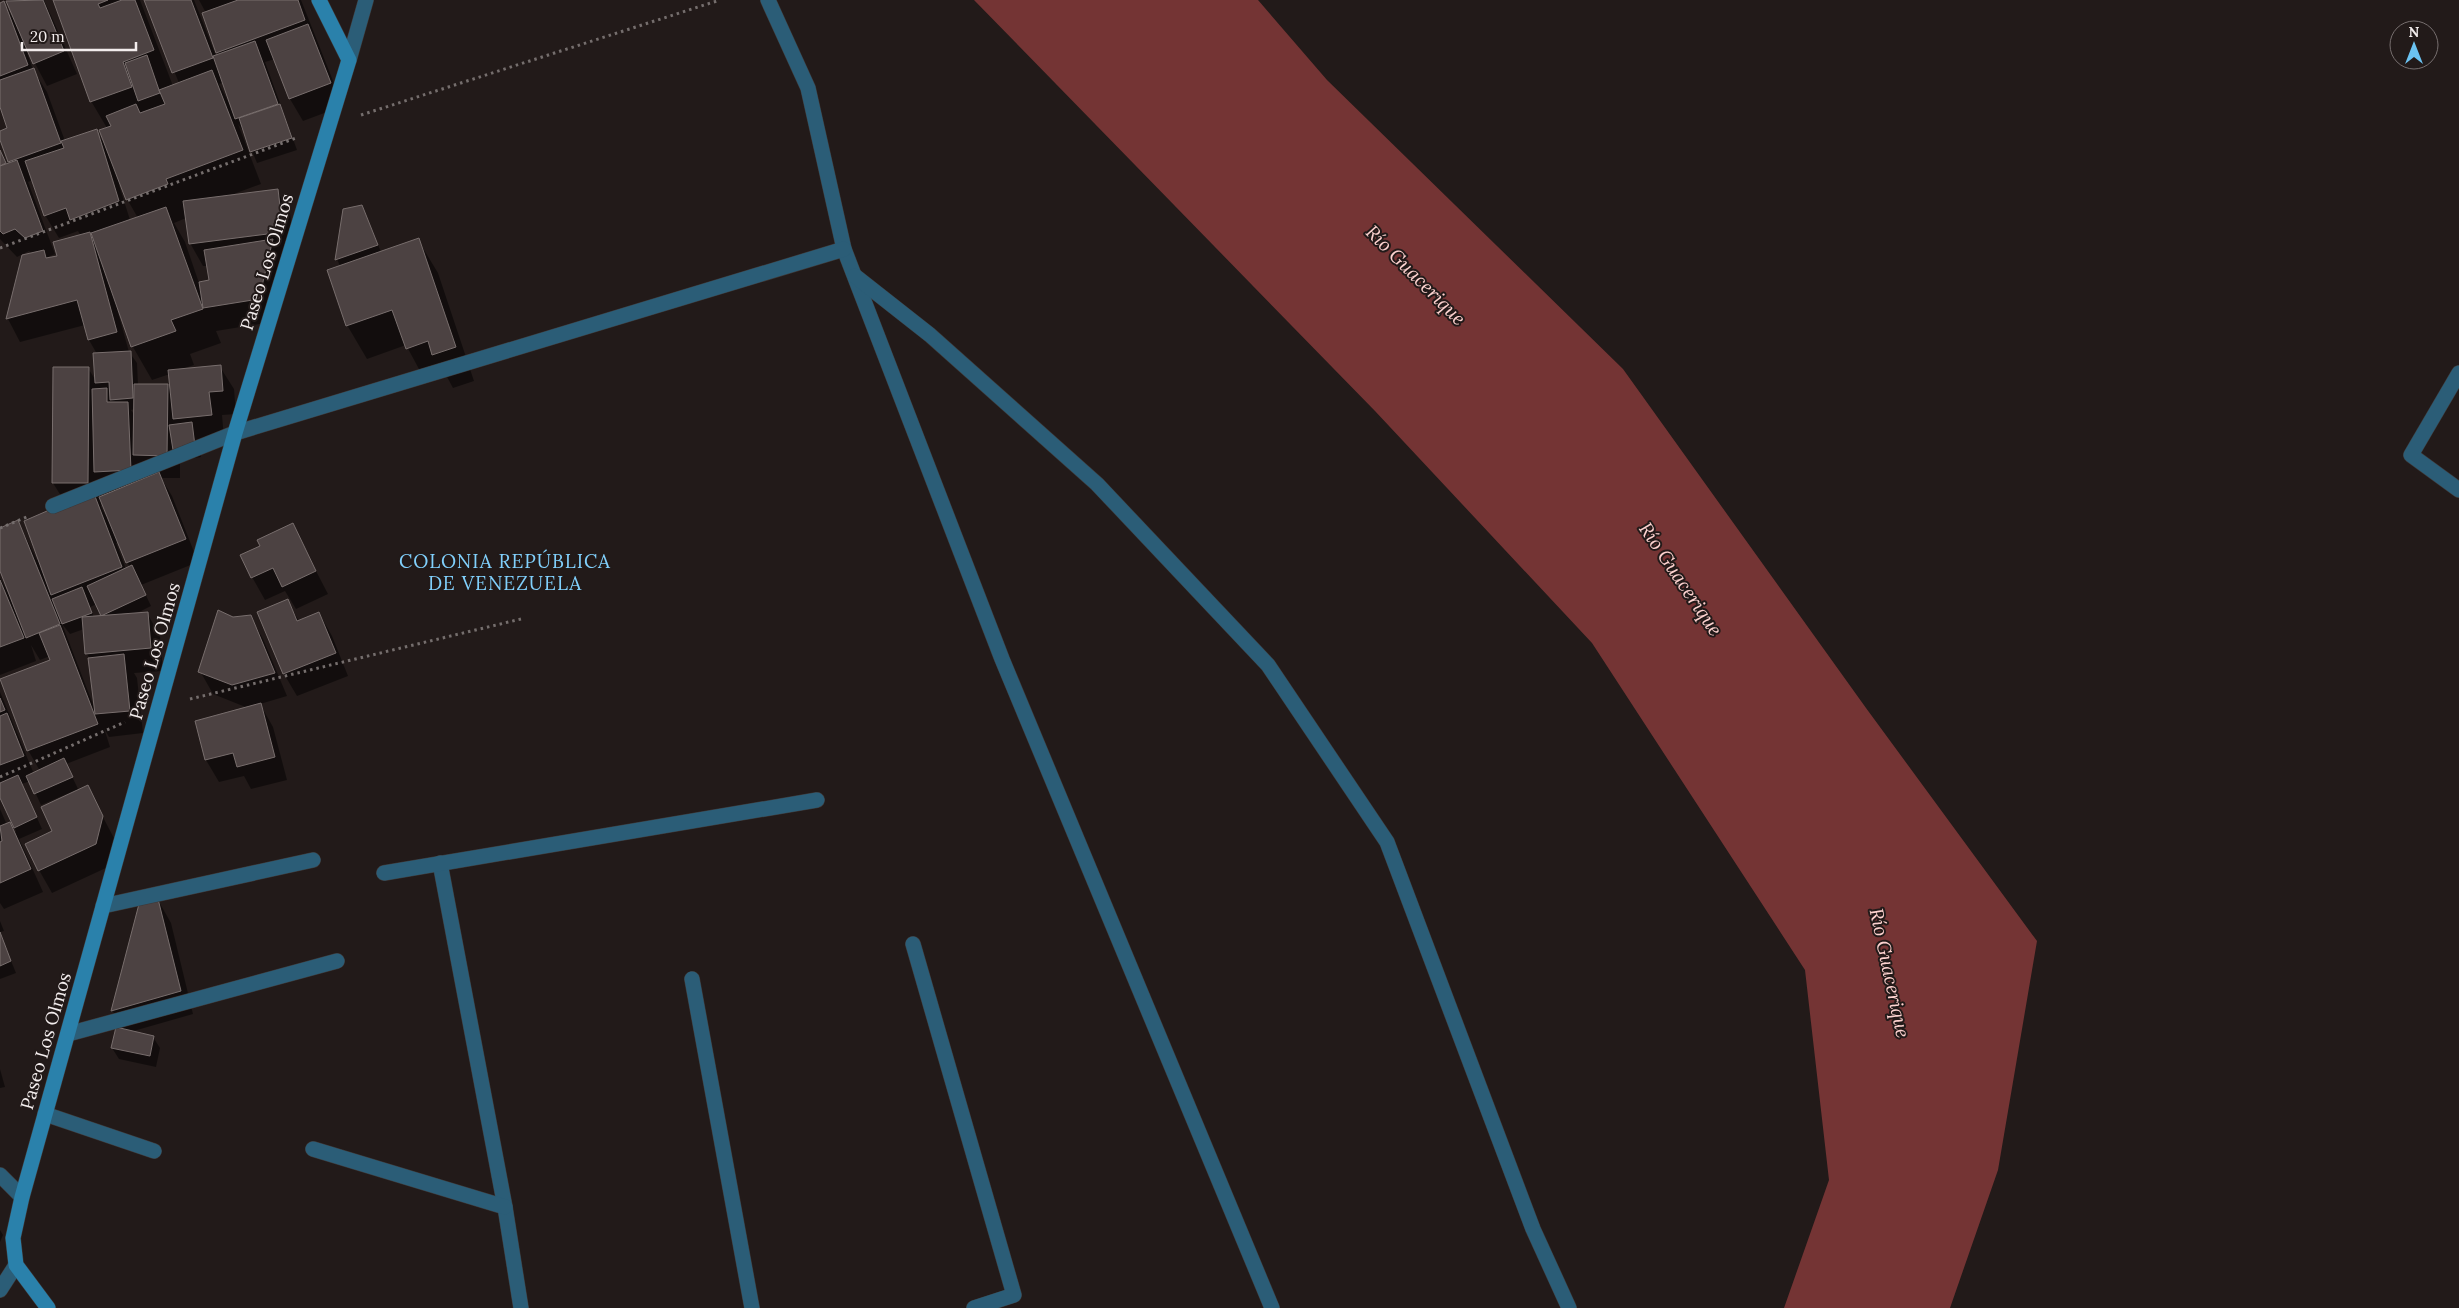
<svg xmlns="http://www.w3.org/2000/svg" width="2459" height="1308" font-family="Lora,serif">
  <style>
    .water { fill: #743434 }
    .shadow { fill: #0007; fill-rule: evenodd }
    .building { fill: #4c4242; stroke: #786e6d }
    .lines { fill: none; stroke-linecap: round; stroke-linejoin: round }
    .lane-casing { stroke: #3f3837; stroke-width: 16 }
    .street-casing { stroke: #3f3837; stroke-width: 16 }
    .secondary-casing { stroke: #3f3837; stroke-width: 16 }
    .path { stroke: #756e6d; stroke-width: 3; stroke-dasharray: 2.5 4; stroke-linecap: butt }
    .lane { stroke: #2b5d77; stroke-width: 15 }
    .street { stroke: #2b5d77; stroke-width: 15 }
    .secondary { stroke: #2a81ab; stroke-width: 15 }
    .labels { text-anchor: middle; stroke-width: 4; stroke-linejoin: round; paint-order: stroke }
    .street-label { font-size: 18px; fill: #f3eded; stroke: #221a19 }
    .water-label { font-size: 19px; font-style: italic; fill: #fed3d0; stroke: #221a19 }
    .neighbourhood-label { font-size: 19px; letter-spacing: 1px; fill: #81d0fc; stroke: #221a19 }
  </style>
  <rect width="100%" height="100%" fill="#221a19"/>
  <polygon class="water" points="974,0 1258,0 1327,80 1623,369 1866,708 2037,941 1998,1170 1950,1308 1784,1308 1829,1180 1805,970 1592,643 1375,411"/>
  <g class="shadow">
    <path d="M 11,0 L 44,0 L 77,74 L 47,86 L 29,52 L 27,53 L 33,70 L 47,92 L 65,141 L 96,130 L 105,145 L 107,128 L 91,101 L 55,0 L 140,0 L 173,86 L 179,83 L 145,0 L 194,0 L 216,56 L 219,55 L 206,13 L 199,0 L 301,0 L 343,106 L 303,121 L 290,99 L 275,59 L 265,62 L 297,150 L 257,163 L 245,134 L 238,124 L 261,184 L 231,195 L 277,191 L 290,213 L 295,255 L 272,322 L 216,331 L 221,343 L 190,354 L 194,365 L 182,369 L 220,367 L 234,389 L 236,414 L 222,415 L 224,438 L 199,440 L 201,457 L 180,460 L 180,478 L 161,478 L 172,496 L 198,562 L 141,585 L 151,606 L 135,614 L 147,613 L 160,636 L 163,671 L 134,673 L 137,678 L 143,733 L 109,737 L 104,728 L 110,747 L 66,764 L 79,791 L 87,787 L 115,840 L 108,867 L 52,893 L 39,870 L 53,832 L 77,792 L 76,790 L 41,805 L 30,781 L 22,784 L 42,829 L 19,839 L 43,892 L 4,909 L 0,903 L 0,809 L 7,825 L 10,823 L 15,832 L 16,831 L 0,795 L 0,692 L 34,774 L 40,771 L 28,750 L 51,661 L 50,656 L 40,660 L 31,645 L 36,661 L 0,675 L 0,578 L 12,600 L 0,567 L 0,530 L 18,522 L 37,560 L 39,559 L 66,504 L 53,483 L 88,368 L 96,381 L 97,354 L 89,340 L 85,325 L 20,342 L 8,319 L 23,256 L 32,254 L 29,251 L 17,257 L 0,239 L 0,150 L 8,165 L 10,164 L 0,137 L 0,132 L 9,129 L 0,103 L 0,4 L 4,3 L 14,20 L 8,1 ZM 224,82 L 229,103 L 219,84 ZM 33,180 L 45,215 L 59,238 L 78,231 L 81,236 L 58,257 L 43,259 L 55,254 L 28,182 ZM 121,184 L 127,199 L 138,218 L 130,220 L 119,185 ZM 186,218 L 190,243 L 203,266 L 208,266 L 210,281 L 199,283 L 185,242 L 174,223 ZM 119,308 L 133,347 L 152,380 L 170,374 L 172,393 L 168,385 L 138,385 L 137,363 L 129,352 L 117,309 ZM 135,409 L 135,416 L 131,410 ZM 142,468 L 148,478 L 143,480 ZM 101,481 L 108,494 L 101,497 ZM 101,499 L 108,515 L 106,516 L 101,507 ZM 119,542 L 130,568 L 126,569 L 116,543 ZM 97,604 L 104,617 L 94,618 L 90,607 ZM 62,624 L 70,634 L 84,629 L 87,654 L 90,659 L 94,707 Z"/>
    <polygon points="362,206 381,252 418,240 438,273 474,381 453,388 446,375 426,382 406,345 367,359 347,325 340,266 337,259"/>
    <polygon points="292,525 328,594 296,609 285,591 265,600 252,577 262,547"/>
    <polygon points="287,601 299,621 319,613 332,636 348,676 297,696 284,674"/>
    <polygon points="250,616 263,639 287,696 260,704 273,727 287,780 251,789 244,776 219,782 206,760 196,721 248,708 213,694 200,671 233,619"/>
    <polygon points="158,900 171,923 193,1014 130,1032 153,1037 160,1048 156,1067 119,1059 112,1048 124,1030 112,1010"/>
    <polygon points="0,921 4,931 0,932"/>
    <polygon points="0,934 16,973 0,979"/>
    <polygon points="0,1069 5,1087 0,1088"/>
    <polygon points="0,1230 3,1235 0,1242"/>
  </g>
  <g class="building">
    <polygon points="43,0 64,51 33,64 6,1"/>
    <polygon points="53,0 108,0 98,4 100,8 122,0 135,0 154,50 123,62 132,87 90,102"/>
    <polygon points="144,0 191,0 213,58 172,73"/>
    <polygon points="238,0 298,0 305,20 216,53 202,13"/>
    <polygon points="4,1 28,65 0,76 0,3"/>
    <polygon points="308,24 331,83 289,99 266,40"/>
    <polygon points="255,41 278,104 235,119 213,56"/>
    <polygon points="147,55 160,93 138,101 125,63"/>
    <polygon points="34,68 61,143 8,162 0,140 0,131 7,128 0,107 0,80"/>
    <polygon points="212,70 243,150 166,179 168,184 126,200 99,130 111,126 106,116 136,104 140,113 165,104 159,90"/>
    <polygon points="280,104 292,138 250,152 239,118"/>
    <polygon points="97,129 119,201 70,220 66,208 44,216 25,161 64,148 61,141"/>
    <polygon points="0,150 6,163 0,166"/>
    <polygon points="17,160 43,231 25,238 15,229 3,234 0,231 0,166"/>
    <polygon points="278,189 283,232 189,244 183,201"/>
    <polygon points="362,205 378,245 335,260 343,209"/>
    <polygon points="166,207 203,309 171,320 176,331 131,347 91,233"/>
    <polygon points="90,232 117,332 88,340 77,300 6,319 22,255 44,250 46,258 57,256 53,242"/>
    <polygon points="419,238 456,347 432,355 428,341 406,349 392,310 346,326 327,270"/>
    <polygon points="273,239 259,299 203,308 199,282 209,280 204,250"/>
    <polygon points="131,351 133,398 110,400 109,382 95,383 93,353"/>
    <polygon points="221,365 223,391 209,392 212,415 173,419 168,370"/>
    <polygon points="53,367 89,367 88,483 52,483"/>
    <polygon points="134,384 168,384 167,456 133,455"/>
    <polygon points="107,388 107,402 128,402 131,470 94,472 92,389"/>
    <polygon points="192,422 195,446 173,450 169,425"/>
    <polygon points="159,472 186,539 126,563 99,497"/>
    <polygon points="93,491 122,567 51,595 24,521"/>
    <polygon points="18,520 60,624 26,638 0,571 0,528"/>
    <polygon points="293,523 316,571 282,587 273,568 251,578 240,555 260,546 257,540"/>
    <polygon points="132,565 146,595 101,616 87,586"/>
    <polygon points="0,580 24,638 0,647"/>
    <polygon points="82,587 92,613 62,624 52,599"/>
    <polygon points="288,599 297,621 319,612 336,653 283,674 257,612"/>
    <polygon points="218,610 233,617 251,615 275,673 232,685 198,672"/>
    <polygon points="148,612 151,648 85,654 82,617"/>
    <polygon points="60,625 98,724 27,751 0,679 50,660 39,633"/>
    <polygon points="124,654 130,711 95,714 88,658"/>
    <polygon points="0,698 5,710 0,712"/>
    <polygon points="261,703 275,757 237,767 233,753 205,760 195,721"/>
    <polygon points="7,713 24,756 0,765 0,716"/>
    <polygon points="64,758 73,777 34,794 26,776"/>
    <polygon points="18,775 37,817 14,828 0,798 0,783"/>
    <polygon points="88,785 103,816 96,844 38,871 25,844 52,831 41,807"/>
    <polygon points="10,822 31,869 0,883 0,842 2,841 0,826"/>
    <polygon points="158,899 181,991 111,1011 139,904"/>
    <polygon points="0,932 11,961 0,966"/>
    <polygon points="116,1027 154,1036 150,1056 111,1048"/>
  </g>
  <g class="lines">
    <defs>
      <polyline id="lane" points="45,1114 154,1151"/>
      <g id="street">
        <polyline points="768,0 808,88 844,249 854,275 1002,659 1272,1308"/>
        <polyline points="349,60 366,0"/>
        <polyline points="855,276 930,335 1097,484 1268,665 1387,842 1533,1229 1569,1308"/>
        <polyline points="2459,373 2411,455 2459,490"/>
        <polyline points="53,506 235,433 844,249"/>
        <polyline points="440,863 505,1207 521,1308"/>
        <polyline points="384,873 817,800"/>
        <polyline points="103,906 313,860"/>
        <polyline points="913,944 1014,1295 974,1308"/>
        <polyline points="692,979 752,1308"/>
        <polyline points="68,1034 337,961"/>
        <polyline points="313,1149 505,1207"/>
        <polyline points="0,1175 22,1197"/>
        <polyline points="0,1290 16,1265"/>
      </g>
      <polyline id="secondary" points="48,1308 16,1265 13,1238 22,1197 235,433 349,60 319,0"/>
    </defs>
    <use href="#lane" class="lane-casing"/>
    <use href="#street" class="street-casing"/>
    <use href="#secondary" class="secondary-casing"/>
    <g class="path">
      <polyline points="361,115 720,0"/>
      <polyline points="0,248 296,138"/>
      <polyline points="0,528 29,516"/>
      <polyline points="190,699 521,619"/>
      <polyline points="0,777 125,722"/>
    </g>
    <use href="#lane" class="lane"/>
    <use href="#street" class="street"/>
    <use href="#secondary" class="secondary"/>
  </g>
  <g class="labels">
    <g class="street-label">
      <text transform="translate(267 262) rotate(-73)" y="6">Paseo Los Olmos</text>
      <text transform="translate(155 651) rotate(-74)" y="6">Paseo Los Olmos</text>
      <text transform="translate(46 1041) rotate(-74)" y="6">Paseo Los Olmos</text>
    </g>
    <g class="water-label">
      <text transform="translate(1416 275) rotate(45)" y="7">Río Guacerique</text>
      <text transform="translate(1681 579) rotate(56)" y="7">Río Guacerique</text>
      <text transform="translate(1890 973) rotate(78)" y="7">Río Guacerique</text>
    </g>
    <g class="neighbourhood-label">
      <text x="505" y="568">COLONIA REPÚBLICA<tspan x="505" dy="22">DE VENEZUELA</tspan></text>
    </g>
  </g>
  <g transform="translate(2414 45)"><circle r="24" fill="#221a19" stroke="#766e6e"/>
  <path d="M0-4L9 19L0 12L-9 19Z" fill="#6bc3f2"/>
  <text y="-8" font-size="14" font-weight="bold" text-anchor="middle" fill="#f3eded">N</text>
  </g>
  <path d="M22 42v8h114v-8" fill="none" stroke="#f3eded" stroke-width="2.5"/>
  <text x="30" y="42" font-size="15" fill="#f3eded" stroke="#221a19" stroke-width="4" paint-order="stroke">20 m</text>
</svg>
